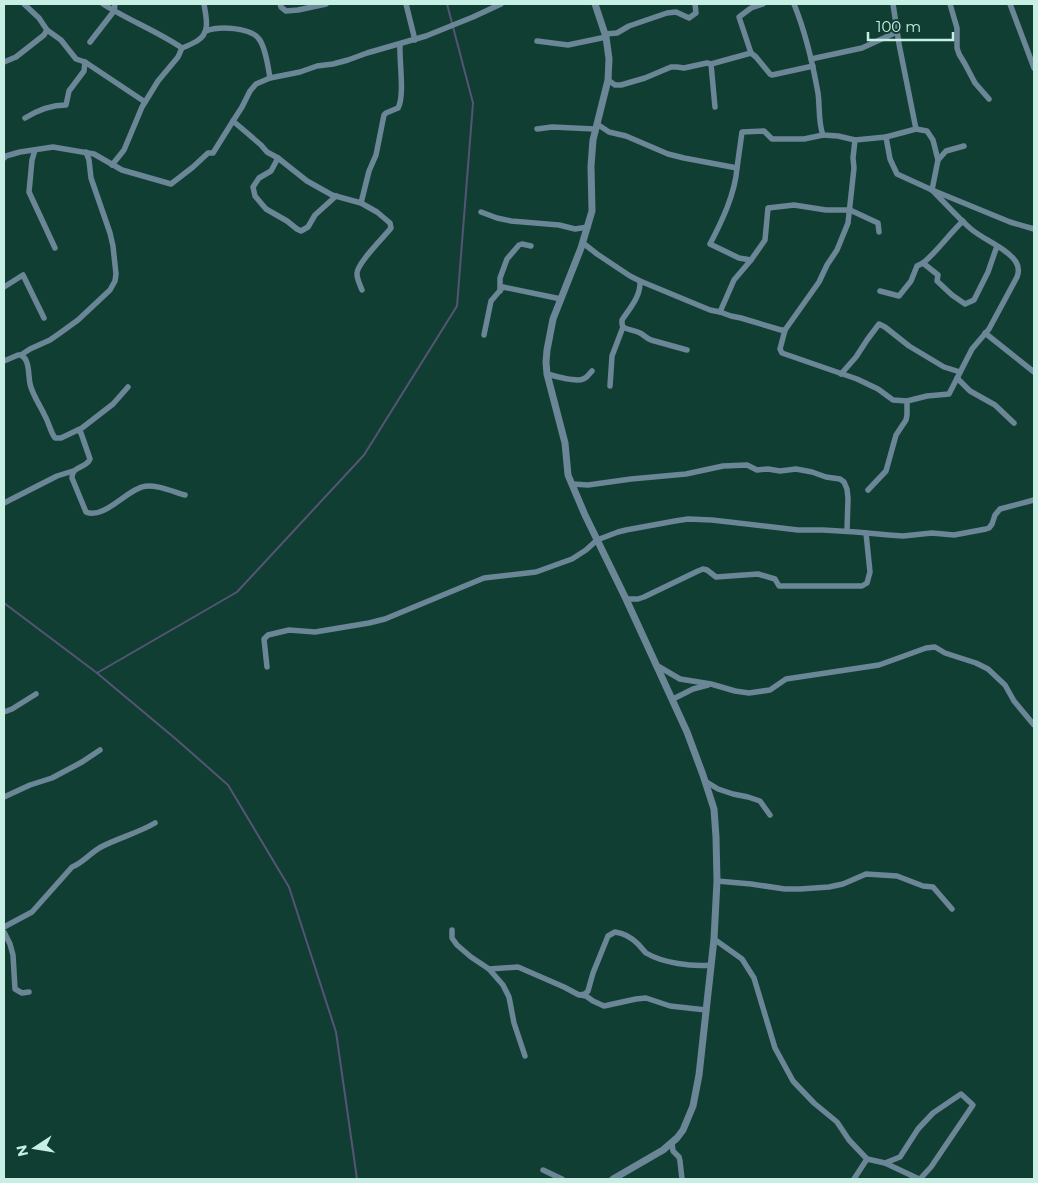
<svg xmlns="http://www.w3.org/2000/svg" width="1038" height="1183" font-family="Montserrat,sans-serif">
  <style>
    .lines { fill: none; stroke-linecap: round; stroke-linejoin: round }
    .stream { stroke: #565476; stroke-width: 2 }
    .minor { stroke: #6b8696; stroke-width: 5.5 }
    .tertiary { stroke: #6b8696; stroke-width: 7 }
  </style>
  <rect width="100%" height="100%" fill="#113e33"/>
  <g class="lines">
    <g class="stream">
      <polyline points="4,603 97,673 177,740 228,785 289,887 336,1032 357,1179"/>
      <polyline points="97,673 237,592 364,455 457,306 473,103 447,4"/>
    </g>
    <g class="minor">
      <polyline points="24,4 39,18 47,30 61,40 76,59 85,62 145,102"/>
      <path d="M 103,4 C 128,20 157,31 182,48"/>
      <polyline points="280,4 281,7 286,11 298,10 326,4"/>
      <polyline points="406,4 415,40"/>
      <path d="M 794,4 C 805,31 813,65 818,93 C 820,107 818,122 823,135 L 838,136 L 855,140 L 853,158 L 854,168 L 848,223 L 837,250 L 827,265 L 819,282 L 785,330 L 780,349 L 782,353 L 857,379 L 878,389 L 893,400 L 907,401 L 927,396 L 949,394 L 972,349 L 989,329 L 1017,277 C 1019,272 1019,267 1016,262 C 1008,249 984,240 971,229 C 958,218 945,203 932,190"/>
      <polyline points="893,4 899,44 916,129 886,137 890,159 897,174 932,190 1010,222 1034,229"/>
      <polyline points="950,4 957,28 957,48 959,54 965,64 975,83 989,99"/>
      <polyline points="1010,4 1034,68"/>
      <path d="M 206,31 C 219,26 250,27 259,39 C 266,48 268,67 270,78"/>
      <polyline points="605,34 617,33 629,26 667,13 676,12 689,18 696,13 695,4"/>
      <polyline points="537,41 568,45 606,37"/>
      <polyline points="90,42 114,11 115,4"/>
      <polyline points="751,53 756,57 770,74 772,75 813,66"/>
      <polyline points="811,59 862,48 897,32"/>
      <polyline points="4,62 16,57 44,35 47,30"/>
      <polyline points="711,64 751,53 739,17 751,8 763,4"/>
      <polyline points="608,80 615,85 621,85 645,78 671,67 677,67 684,68 707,63 711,64 715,107"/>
      <path d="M 25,118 C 38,110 50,105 66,105 L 69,91 L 84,71 L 85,62"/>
      <polyline points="597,124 609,132 626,136 668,154 684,158 737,168 742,132 764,131 772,139 804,139 823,135"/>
      <polyline points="537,129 552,127 595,129"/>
      <polyline points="916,129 927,131 933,140 938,160 932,190"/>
      <polyline points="855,140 886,137"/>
      <polyline points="35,150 32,160 29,192 55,248"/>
      <polyline points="4,158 6,156 20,152 53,147 94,154 122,170 171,184 193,167 208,153 213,153 233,121"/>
      <polyline points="278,158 271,171 259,178 253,187 255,196 266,209 287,221 297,229 301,231 308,227 315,215 336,196"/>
      <polyline points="938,160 946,151 964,146"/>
      <path d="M 112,165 L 124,150 L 142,107 L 158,81 L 178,57 L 182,48 C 187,46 192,44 197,41 C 211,33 206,17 204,4"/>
      <path d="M 737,168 C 735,194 722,221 710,244 L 739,258 L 751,260 L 765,240 L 768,208 L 794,205 L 826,210 L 850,210 L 878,223 L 879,232"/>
      <path d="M 361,203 L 369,171 L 376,155 L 384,115 L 386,113 L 398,108 C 405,96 399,60 400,44"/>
      <polyline points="481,212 497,218 511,221 559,225 575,229 588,227"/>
      <path d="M 963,221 C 949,234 938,251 923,263 L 938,275 L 937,281 L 952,295 L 965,304 L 974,300 L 988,272 L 997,246"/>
      <polyline points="583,243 597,254 630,276 640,281 710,310 720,312 731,316 741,318 781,330 785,330"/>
      <path d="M 640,281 C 641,296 630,308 622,320 L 622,324 L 623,327 C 628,330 634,330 640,333 C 644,335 646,338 651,340 L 687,350"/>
      <polyline points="4,287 23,275 44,318"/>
      <path d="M 362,290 C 360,285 357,279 357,274 C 356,264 384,237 391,228 L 390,223 L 377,212 L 361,203 L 332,195 L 307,181 L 278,158 L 267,152 L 261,145 L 233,121 L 242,107 L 250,91 L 256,84 L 270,78 L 300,72 L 317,66 L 333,64 L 348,60 L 367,53 L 426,36 L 473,17 L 501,4"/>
      <polyline points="500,291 500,278 507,259 519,245 522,244 531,246"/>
      <polyline points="880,291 899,296 911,281 917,266 923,263"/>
      <polyline points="720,312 734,280 751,260"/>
      <polyline points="985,333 1034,372"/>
      <polyline points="484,335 491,301 503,287 561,299"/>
      <path d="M 21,355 C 30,360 28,374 30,384 C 33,396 40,405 45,416 C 49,423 50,431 55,438 L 61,438 L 82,428 L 113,404 L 128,387"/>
      <polyline points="4,361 18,355 21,355 30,349 50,340 60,333 78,320 110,290 115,281 116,274 113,246 110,233 91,178 89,160 86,152"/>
      <path d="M 547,374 C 554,376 577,382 583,379 C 587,378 589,374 592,371"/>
      <polyline points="841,374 856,357 867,340 879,324 885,327 909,346 944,367 960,372"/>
      <polyline points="957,378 970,391 995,405 1014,423"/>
      <polyline points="610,386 612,356 623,327"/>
      <path d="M 78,430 L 81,433 L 90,459 C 86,469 72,465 72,478 L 86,512 C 103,520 126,491 142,487 C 154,483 174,492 185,495"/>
      <polyline points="572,484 588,485 631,479 686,474 723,466 747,465 757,470 768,469 780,471 796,469 812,472 826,477 840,479 844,482 847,489 848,498 847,531"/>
      <polyline points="868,490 886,471 896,435 906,420 907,415 907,401"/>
      <polyline points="4,503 57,476 73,471"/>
      <polyline points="626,599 638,599 644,597 698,571 703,569 707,570 716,577 758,574 775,579 779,586 862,586 867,583 870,572 866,533"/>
      <polyline points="656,665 680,679 711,684 735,691 749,693 770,690 786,679 879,665 904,656 926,648 935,647 945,653 976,663 988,669 1005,685 1014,701 1034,725"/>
      <polyline points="267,667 264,639 268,635 289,630 315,632 369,623 385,619 484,578 536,572 572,559 586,550 597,540 618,532 626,530 675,521 688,519 712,520 798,530 823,530 856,532 889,535 903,536 932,533 954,535 986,529 989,528 992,524 995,515 1000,509 1034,500"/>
      <polyline points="673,699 693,689 708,685"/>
      <polyline points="4,712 12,709 36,694"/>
      <polyline points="705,781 718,789 733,794 748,797 760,801 770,815"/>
      <polyline points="4,797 30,785 52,778 82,762 100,750"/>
      <polyline points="717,881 751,884 785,889 800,889 829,887 843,884 866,874 897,876 923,886 933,887 952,909"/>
      <path d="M 4,927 L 32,912 L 72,867 C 83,863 90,853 101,847 C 118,838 138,833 155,823"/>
      <path d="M 452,930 L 452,938 L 457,945 L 471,957 L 489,969 L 518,967 L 564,987 L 579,995 L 585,994 L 588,991 L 593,973 L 608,936 L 615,932 C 623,933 632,938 638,944 C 641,947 643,950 646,953 C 663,963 692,967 711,965"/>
      <polyline points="4,932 10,944 13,955 15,989 22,993 29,992"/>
      <polyline points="714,939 742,959 754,978 775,1048 793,1081 814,1103 837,1122 849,1140 867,1159 885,1163 919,1179"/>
      <polyline points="489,969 503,985 509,997 514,1023 525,1056"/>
      <polyline points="581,995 586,996 593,1001 604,1006 636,999 646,998 670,1006 706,1010"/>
      <polyline points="672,1143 673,1151 679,1157 680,1161 682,1179"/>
      <polyline points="885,1163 900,1157 918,1129 933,1113 961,1094 973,1105 931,1167 920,1179"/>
      <polyline points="543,1170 562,1179"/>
      <polyline points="854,1179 867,1159"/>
    </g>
    <polyline class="tertiary" points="595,4 606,37 609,59 608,80 593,140 591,166 592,211 581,248 553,319 547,350 546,362 547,374 565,443 568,475 585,515 626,599 687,732 703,775 714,809 716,837 717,881 714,939 699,1075 693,1106 683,1130 677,1138 663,1150 613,1179"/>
  </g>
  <rect width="1038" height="1183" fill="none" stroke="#c8efe3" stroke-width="10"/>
  <g transform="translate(35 1148) rotate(258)" stroke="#113e33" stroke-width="4" paint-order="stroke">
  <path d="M0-4L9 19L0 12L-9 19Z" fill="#c8efe3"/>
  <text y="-8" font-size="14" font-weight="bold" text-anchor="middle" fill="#c8efe3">N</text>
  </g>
  <path d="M868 32v8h85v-8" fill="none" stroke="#c8efe3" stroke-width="2.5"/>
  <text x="876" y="32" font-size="15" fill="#c8efe3" stroke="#113e33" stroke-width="4" paint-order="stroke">100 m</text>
</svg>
